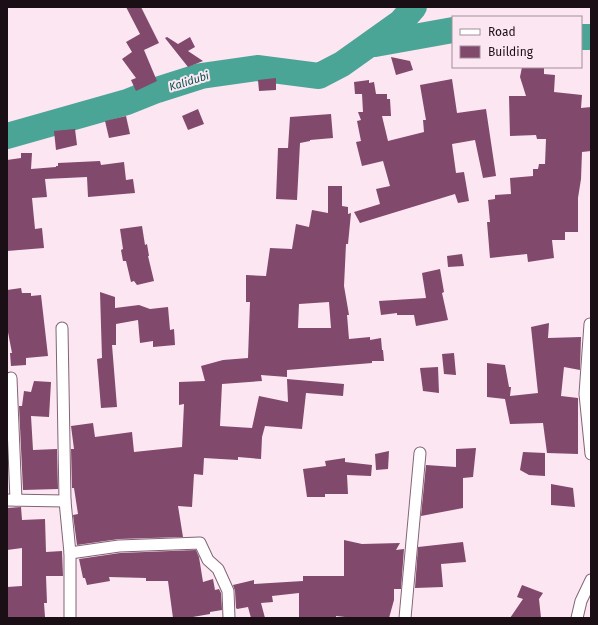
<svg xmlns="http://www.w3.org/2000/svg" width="598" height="625" font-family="'Fira Sans',sans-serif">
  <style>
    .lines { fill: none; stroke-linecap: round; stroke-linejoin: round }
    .river { stroke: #4ba596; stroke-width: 26 }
    .building { fill: #81496b; fill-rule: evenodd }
    .minor-casing { stroke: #826475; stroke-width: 13 }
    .minor { stroke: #fff; stroke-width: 11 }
    .labels { text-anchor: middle; stroke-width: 4; stroke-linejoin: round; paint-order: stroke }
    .water-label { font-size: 11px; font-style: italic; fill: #05564c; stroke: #fce6f2 }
  </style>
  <rect width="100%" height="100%" fill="#fce6f2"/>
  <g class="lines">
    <g class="river">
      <polyline points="581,37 591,37"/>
      <polyline points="375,44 453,30"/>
      <polyline points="7,136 127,102 157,90 201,76 257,68 319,76 342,64 401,22 414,7"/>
    </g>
  </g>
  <g class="building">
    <polygon points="126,7 141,7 159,43 144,50 157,81 136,91 131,80 136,78 122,59 132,52 126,42 140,34"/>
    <polygon points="167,37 178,44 190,37 195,47 188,51 203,61 188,67 165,38"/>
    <polygon points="391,57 410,61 413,70 396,75"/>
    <polygon points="522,67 544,68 544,74 555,75 554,92 582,95 581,108 591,107 591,151 582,152 581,179 578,198 578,232 565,232 565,240 552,240 554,258 528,262 527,254 490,258 487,222 490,222 488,200 495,199 495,195 511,194 510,178 533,176 533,169 538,169 539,164 545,164 546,139 537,139 536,135 510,136 509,96 526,96 520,77"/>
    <polygon points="276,78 276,90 259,91 258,80"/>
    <polygon points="452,79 457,113 486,109 496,176 483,178 475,140 452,144 456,173 464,172 469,201 458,203 455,194 360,223 354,212 380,204 376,189 390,186 383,161 362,166 356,142 361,141 357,121 361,120 358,112 363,112 362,94 355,94 354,82 369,80 369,83 374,82 376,94 387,94 387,99 390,99 391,116 382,116 388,141 424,132 423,120 426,120 420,85"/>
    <polygon points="198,109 204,124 188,130 182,116"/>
    <polygon points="331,114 333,138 310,140 310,141 300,143 297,200 276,199 278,148 288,148 290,117"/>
    <polygon points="126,116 130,134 109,138 105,121"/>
    <polygon points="75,129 77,145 56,150 54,131"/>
    <polygon points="21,153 32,153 31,169 56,167 56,166 58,166 58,163 100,161 101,165 124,162 126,180 133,179 135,193 88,197 87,177 45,179 47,197 32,198 35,229 42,228 44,248 7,251 7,160 21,158"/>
    <path d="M 328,186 L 342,186 L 342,206 L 348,207 L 348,214 L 351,213 L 348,244 L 346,244 L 344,286 L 349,315 L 347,315 L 349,339 L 370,337 L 370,340 L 381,338 L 382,350 L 383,350 L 384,361 L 372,361 L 372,363 L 287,370 L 287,377 L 261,375 L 262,381 L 222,384 L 220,426 L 252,428 L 259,396 L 288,402 L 287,379 L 344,384 L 343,396 L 306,393 L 302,429 L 265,426 L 262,437 L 261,459 L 238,457 L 238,460 L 204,458 L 203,475 L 194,474 L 192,507 L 178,506 L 183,537 L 119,539 L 77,545 L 73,515 L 78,514 L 74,488 L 72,488 L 71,449 L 74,449 L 71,426 L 93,423 L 95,437 L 132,432 L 134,452 L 182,447 L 184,404 L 179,405 L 179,382 L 205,381 L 201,366 L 223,360 L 248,358 L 250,302 L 246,302 L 246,275 L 266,276 L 270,248 L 292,249 L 296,224 L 309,227 L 312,210 L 328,213 ZM 329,302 L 331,328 L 298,328 L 299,304 Z"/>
    <polygon points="142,226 145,245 147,244 149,256 148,256 154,281 137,285 134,281 131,282 126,261 123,261 121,250 123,249 120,229"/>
    <polygon points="462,254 464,266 448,267 447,256"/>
    <polygon points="440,269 444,292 442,293 448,320 416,326 414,315 397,315 397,313 381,315 379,301 426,298 422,273"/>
    <polygon points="21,288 22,293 31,293 31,296 41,295 48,356 26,358 26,365 11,366 10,353 12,353 7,327 7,290"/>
    <polygon points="100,292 115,297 115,308 139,305 150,309 168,307 170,330 174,329 175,345 153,347 153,341 140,343 138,320 116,324 116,345 112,345 117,407 101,408 97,359 102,358"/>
    <polygon points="549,323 548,338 581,337 580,370 564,367 561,396 578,398 578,454 547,453 543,423 510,424 505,399 487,397 487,363 505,365 509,387 511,387 510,396 538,393 531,327"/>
    <polygon points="454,353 456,375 444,374 442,354"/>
    <polygon points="438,367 439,393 423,391 420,368"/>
    <polygon points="34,381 51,382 49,417 31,416 33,450 57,449 58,489 23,490 19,406 22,406 24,391 31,392"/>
    <polygon points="476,448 473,477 463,478 463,508 421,516 426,465 456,467 456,449"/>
    <polygon points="389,451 388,469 376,470 375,454"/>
    <polygon points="523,452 545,453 545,476 529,475 520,470"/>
    <polygon points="345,458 345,462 372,465 371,476 347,475 348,494 325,494 325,497 307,497 303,469 326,466 325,461"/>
    <polygon points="551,484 573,488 575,507 551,505"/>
    <polygon points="21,507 22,520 45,519 46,552 62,551 63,576 46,576 47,603 44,603 45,617 7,618 7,587 22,586 22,548 7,550 7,508"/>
    <polygon points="344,540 362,544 400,543 396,550 404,549 401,589 394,589 394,600 389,618 354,618 336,616 336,618 299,618 299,593 272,596 273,602 261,603 265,618 251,618 248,607 237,609 236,608 235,591 233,585 254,580 254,584 303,581 303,576 344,576"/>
    <polygon points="463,542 466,562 441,564 443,587 415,588 418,547"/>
    <polygon points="196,550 199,557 203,582 213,579 215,590 219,589 221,593 222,610 210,612 210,614 187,618 173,618 168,581 146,581 146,578 109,577 110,581 87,585 85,578 83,578 79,559 120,553"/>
    <polygon points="522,585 543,593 539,599 541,618 510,618 523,599 517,597"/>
  </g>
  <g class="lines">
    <defs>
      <g id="minor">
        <polyline points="590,324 585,394 591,454"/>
        <polyline points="62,328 65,501 70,553 70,618"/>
        <polyline points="11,378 16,500"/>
        <polyline points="7,500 65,501"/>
        <polyline points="70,553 119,546 200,543 208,560 218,569 228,591 229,618"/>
        <polyline points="405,618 420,453"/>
        <polyline points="577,618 581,601 591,580"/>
      </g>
    </defs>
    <use href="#minor" class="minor-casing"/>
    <use href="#minor" class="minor"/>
  </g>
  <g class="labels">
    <g class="water-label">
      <text transform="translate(189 81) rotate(-17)" y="4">Kalidubi</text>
    </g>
  </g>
  <rect width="598" height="625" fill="none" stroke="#1b0f16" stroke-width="16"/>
  <rect x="452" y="16" width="130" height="52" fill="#fce6f2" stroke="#a2909a"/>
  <rect x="460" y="29" width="20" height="6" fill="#ffffff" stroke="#a2909a"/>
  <text x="488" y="36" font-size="12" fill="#1b0f16">Road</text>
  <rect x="460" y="46" width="20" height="12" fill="#81496b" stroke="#a2909a"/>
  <text x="488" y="56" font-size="12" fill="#1b0f16">Building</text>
</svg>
